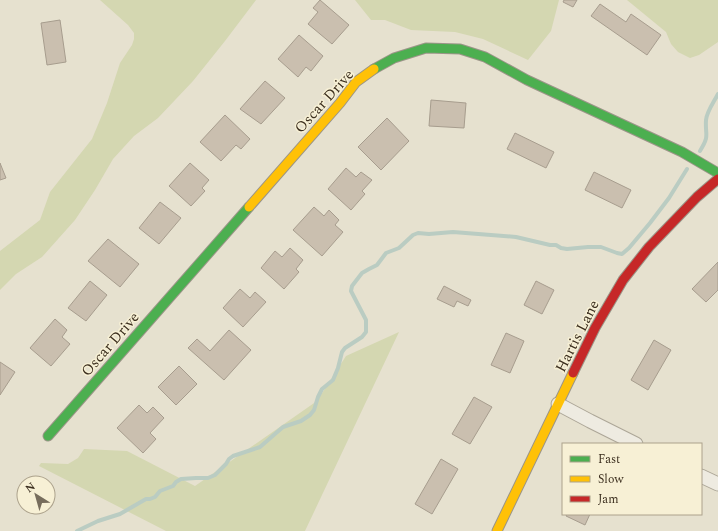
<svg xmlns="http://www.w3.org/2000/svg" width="718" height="531" font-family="Spectral,serif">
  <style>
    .green { fill: #d4d7b1 }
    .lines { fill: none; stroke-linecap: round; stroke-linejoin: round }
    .stream { stroke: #baccc2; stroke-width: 4 }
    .building { fill: #cabfaf; stroke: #a79d8e }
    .street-casing { stroke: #aca697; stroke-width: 15 }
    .fast-casing { stroke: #9b9588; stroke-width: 11 }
    .slow-casing { stroke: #9b9588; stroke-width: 11 }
    .jam-casing { stroke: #9b9588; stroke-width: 11 }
    .street { stroke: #eeebe1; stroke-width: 13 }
    .fast { stroke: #4caf50; stroke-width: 9 }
    .slow { stroke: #ffc107; stroke-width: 9 }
    .jam { stroke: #c62828; stroke-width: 9 }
    .labels { text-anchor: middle; stroke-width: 3; stroke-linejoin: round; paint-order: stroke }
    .street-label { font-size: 15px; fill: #3b2e1e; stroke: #f7f0d5 }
  </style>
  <rect width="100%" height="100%" fill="#e6e1cf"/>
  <g class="green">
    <polygon points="100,0 256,0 225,41 193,81 158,118 134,136 113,159 95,190 75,220 42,257 16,274 0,290 0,251 40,220 50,192 92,139 107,103 120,63 132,45 134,39 134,33 128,25"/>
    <polygon points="355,0 559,0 551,31 528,60 483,39 455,32 411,30 385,20 371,20"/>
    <polygon points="627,0 718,0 718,42 699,55 690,58 678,52 671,44 666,32"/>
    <polygon points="399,332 305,531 166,531 39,466 41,463 68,464 78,458 84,449 127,451 195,486 317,401 346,356"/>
  </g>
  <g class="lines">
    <g class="stream">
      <path d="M 700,151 C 710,135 705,136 706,120 C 707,111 714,102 718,94"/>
      <polyline points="77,531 98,521 120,514 146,499 150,499 155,497 160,491 173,486 176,482 181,479 196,478 208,478 215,475 226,464 229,459 233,456 260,447 283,427 301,421 310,415 314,410 318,397 322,389 333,380 338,368 342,352 345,348 362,337 366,332 366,320 351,291 352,286 362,273 369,269 377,265 386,253 399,248 413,235 418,233 429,234 453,232 516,237 550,245 556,245 561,248 567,249 588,247 601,247 617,253 622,254 629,248 650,223 669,198 687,169"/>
    </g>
  </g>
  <g class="building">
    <polygon points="320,0 349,25 332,44 308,24 318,12 313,8"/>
    <polygon points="564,0 577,0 573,7 563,2"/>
    <polygon points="600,4 626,22 631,14 661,35 647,55 591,16"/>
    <polygon points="60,20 66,62 47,65 41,23"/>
    <polygon points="299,35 323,56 311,71 306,67 298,77 278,59"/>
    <polygon points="265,81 285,98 261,124 240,109"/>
    <polygon points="431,100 466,103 464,128 429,126"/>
    <polygon points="225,115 250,139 241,149 236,145 221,161 200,142"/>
    <polygon points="387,118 409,141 381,170 358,147"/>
    <polygon points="515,133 554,152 546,168 507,149"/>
    <polygon points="0,163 6,178 0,180"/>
    <polygon points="190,163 209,180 202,188 205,191 191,206 169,186"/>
    <polygon points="346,168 356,177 361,172 372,180 362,191 365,194 351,210 328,189"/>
    <polygon points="594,172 631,190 622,208 585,190"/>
    <polygon points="160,202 181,218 159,244 139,228"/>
    <polygon points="314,207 324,216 329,210 339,220 335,225 343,232 322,256 293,230"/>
    <polygon points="108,239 139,264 120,287 88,261"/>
    <polygon points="290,248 303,260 296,269 299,272 284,289 261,268 275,251 282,257"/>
    <polygon points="718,262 718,290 706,302 692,289"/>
    <polygon points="90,281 107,295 86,321 68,308"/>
    <polygon points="536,281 554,290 542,314 524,305"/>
    <polygon points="444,286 471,300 468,306 457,301 454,307 437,299"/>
    <polygon points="240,289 250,298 255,292 266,302 243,327 223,308"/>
    <polygon points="55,319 67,330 62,337 70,344 51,366 30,348"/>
    <polygon points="229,330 251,350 224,380 188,348 197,339 210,351"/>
    <polygon points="506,333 524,341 510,373 491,365"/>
    <polygon points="654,340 671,350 648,390 631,380"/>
    <polygon points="0,362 15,372 0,395"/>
    <polygon points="179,366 197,384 176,405 158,387"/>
    <polygon points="474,397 492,407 470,444 452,434"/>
    <polygon points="139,405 147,413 153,407 164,418 150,433 156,439 143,453 117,428"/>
    <polygon points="441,459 458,469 432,514 415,504"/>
    <polygon points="567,514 590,514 585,525 566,516"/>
  </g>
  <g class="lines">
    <defs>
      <g id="street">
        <polyline points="558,404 590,421 636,444"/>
        <polyline points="701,476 718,484"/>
      </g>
      <g id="fast">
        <polyline points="374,69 394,58 426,48 460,49 485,57 527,80 682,152 718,173"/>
        <polyline points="48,436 249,207"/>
      </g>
      <g id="slow">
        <polyline points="249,207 340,103 356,82 374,69"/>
        <polyline points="497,531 573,373"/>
      </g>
      <polyline id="jam" points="573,373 595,328 623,280 649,247 697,197 718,179"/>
    </defs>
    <use href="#street" class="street-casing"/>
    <use href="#fast" class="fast-casing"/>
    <use href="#slow" class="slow-casing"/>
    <use href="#jam" class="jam-casing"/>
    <use href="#street" class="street"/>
    <use href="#fast" class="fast"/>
    <use href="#slow" class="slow"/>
    <use href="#jam" class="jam"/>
  </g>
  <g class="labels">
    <g class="street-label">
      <text transform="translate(324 101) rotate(-48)" y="5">Oscar Drive</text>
      <text transform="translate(577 336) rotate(-63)" y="5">Hartis Lane</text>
      <text transform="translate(110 344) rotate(-49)" y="5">Oscar Drive</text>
    </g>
  </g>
  <rect x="562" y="443" width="140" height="72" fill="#f7f0d5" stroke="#aca28c"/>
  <rect x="570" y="456" width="20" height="6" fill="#4caf50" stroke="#aca28c"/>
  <text x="598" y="463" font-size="12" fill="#3b2e1e">Fast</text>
  <rect x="570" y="476" width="20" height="6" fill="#ffc107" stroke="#aca28c"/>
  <text x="598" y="483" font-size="12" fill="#3b2e1e">Slow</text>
  <rect x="570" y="496" width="20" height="6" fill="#c62828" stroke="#aca28c"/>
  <text x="598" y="503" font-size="12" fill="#3b2e1e">Jam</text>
  <g transform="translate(36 495) rotate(323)"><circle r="19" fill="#f7f0d5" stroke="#aca28c"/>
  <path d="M0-3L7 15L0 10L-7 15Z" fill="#776d5c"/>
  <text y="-6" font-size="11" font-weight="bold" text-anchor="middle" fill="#3b2e1e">N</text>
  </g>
</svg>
